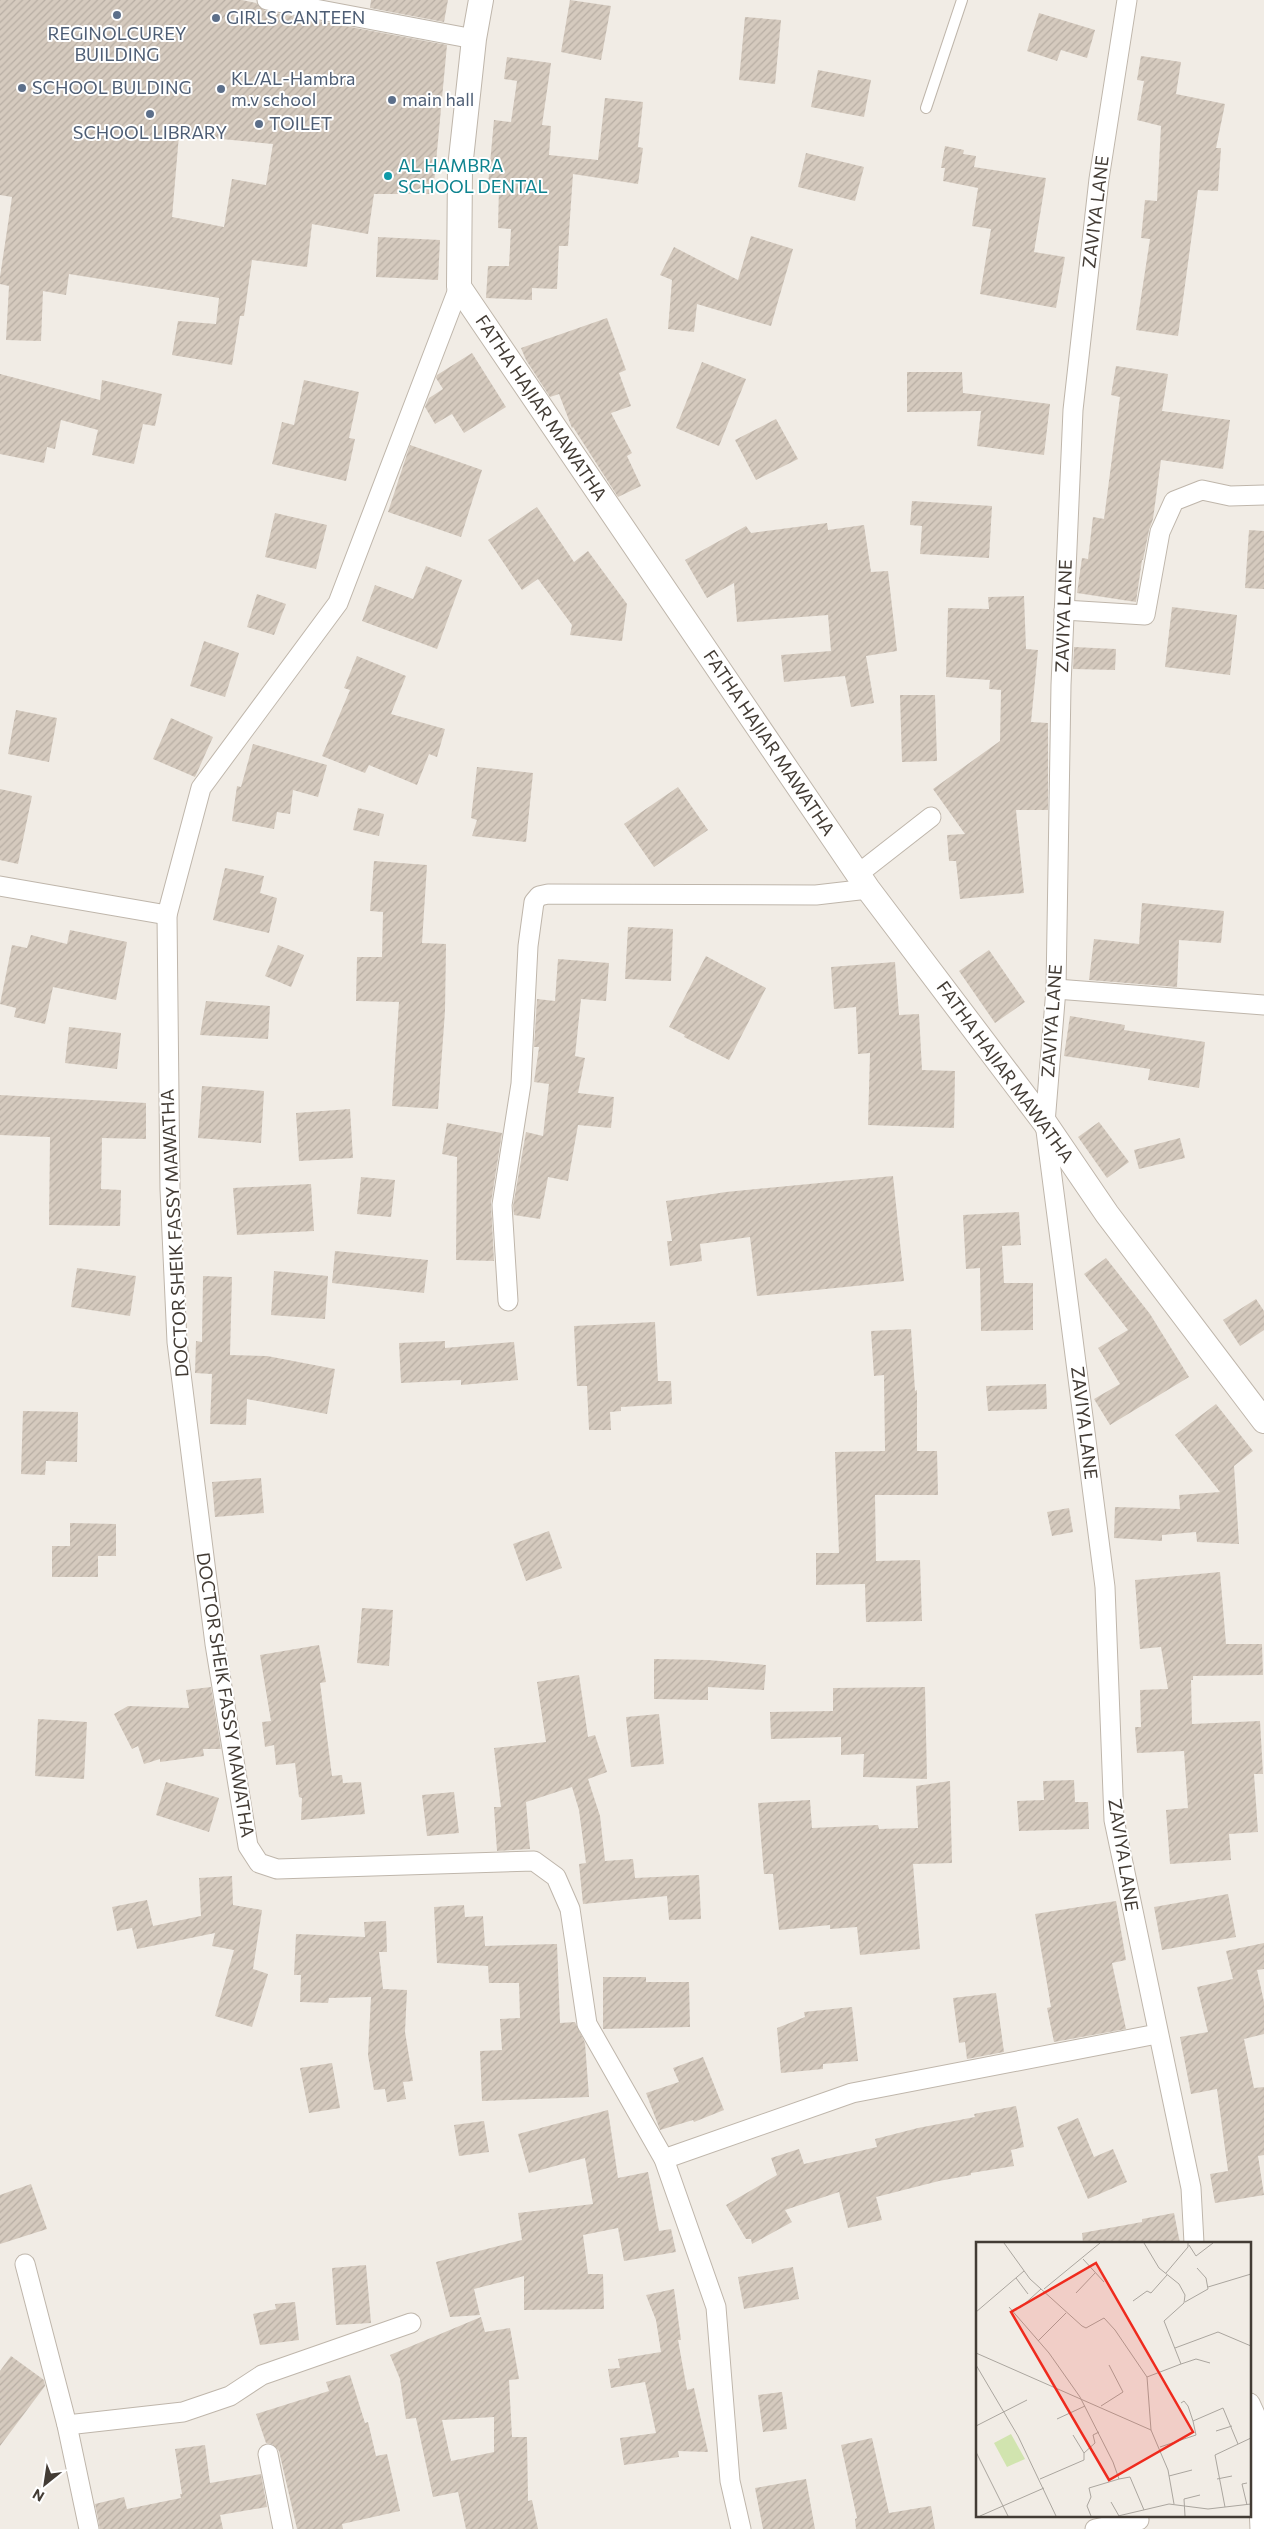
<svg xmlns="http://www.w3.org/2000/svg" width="1264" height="2529" font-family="Commissioner,sans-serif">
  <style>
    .building { fill: url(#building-hatch); fill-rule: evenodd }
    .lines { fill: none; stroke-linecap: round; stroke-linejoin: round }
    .service-casing { stroke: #bfb6ab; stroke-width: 12 }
    .minor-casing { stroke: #bfb6ab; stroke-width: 21 }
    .tertiary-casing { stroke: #bfb6ab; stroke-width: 26 }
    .service { stroke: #fff; stroke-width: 10 }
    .minor { stroke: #fff; stroke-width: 19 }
    .tertiary { stroke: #fff; stroke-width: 24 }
    .service-dot { fill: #5c6f8a; stroke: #fff; stroke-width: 2 }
    .culture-dot { fill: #0f9aa8; stroke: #fff; stroke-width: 2 }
    .labels { text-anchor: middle; stroke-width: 4; stroke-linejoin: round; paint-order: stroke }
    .service-label { font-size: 18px; fill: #4e5e75; stroke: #fff; text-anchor: start }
    .culture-label { font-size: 18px; fill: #0d838f; stroke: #fff; text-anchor: start }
    .street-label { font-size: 18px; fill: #433c35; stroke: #fff }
    .inset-road { fill: none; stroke: #aba69f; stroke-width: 1 }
    .view { fill: #ef2b1e; fill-opacity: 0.15; stroke: #ef2b1e; stroke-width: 2.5 }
    .inset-edge { fill: none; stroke: #433c35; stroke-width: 2.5 }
  </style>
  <defs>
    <pattern id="building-hatch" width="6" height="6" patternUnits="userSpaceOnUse" patternTransform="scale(1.25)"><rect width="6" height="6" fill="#d5cabe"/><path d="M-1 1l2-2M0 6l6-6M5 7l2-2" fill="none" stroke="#b8aea4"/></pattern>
  </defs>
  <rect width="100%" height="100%" fill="#f1ece5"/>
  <g class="building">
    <path d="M 0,0 L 242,0 L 256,3 L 265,11 L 447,45 L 433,194 L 374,194 L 368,234 L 312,224 L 307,267 L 252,260 L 244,316 L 240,316 L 232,365 L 172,355 L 178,321 L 216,324 L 219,298 L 69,274 L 66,295 L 43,291 L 41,341 L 6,340 L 9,286 L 0,284 L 0,277 L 12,197 L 0,195 ZM 179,135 L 273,144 L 266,185 L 232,179 L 224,227 L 172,217 Z"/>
    <polygon points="371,0 448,0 444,22 370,8"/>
    <polygon points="570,0 611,6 601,60 561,52"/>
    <polygon points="1039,13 1095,30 1087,58 1061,50 1057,61 1027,51"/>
    <polygon points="745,17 781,20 775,84 739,80"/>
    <polygon points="1141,56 1181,62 1176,94 1225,104 1216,148 1221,148 1218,191 1198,190 1178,336 1136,330 1150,239 1141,238 1145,200 1157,201 1161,126 1137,120 1144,81 1137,80"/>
    <polygon points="507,57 551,63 542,125 551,126 549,155 598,160 605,98 643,102 638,147 643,148 638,184 573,174 568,246 559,246 557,289 532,288 532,300 486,298 488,266 509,266 511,229 498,228 499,186 488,185 494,120 511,122 517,81 504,79"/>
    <polygon points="818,70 871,80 864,117 811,107"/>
    <polygon points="945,146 964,150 963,154 976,156 974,167 1046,178 1034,252 1065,257 1056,308 980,294 991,229 972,226 978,188 943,181 945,168 941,168"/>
    <polygon points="806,153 864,167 855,201 798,187"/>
    <polygon points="751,236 793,249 771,326 697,304 694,332 668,329 672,280 660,275 674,247 738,280"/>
    <polygon points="378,237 440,240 438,280 376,277"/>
    <polygon points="607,318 626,370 619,373 631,406 611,413 632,453 627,456 641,486 618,497 573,427 572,428 559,394 550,397 526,360 521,348"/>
    <polygon points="472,353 506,407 464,433 452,414 435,424 425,407 429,398 443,389 436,378 437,375"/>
    <polygon points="702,362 746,379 719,446 676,428"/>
    <polygon points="1116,366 1168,374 1162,411 1230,420 1223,469 1161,460 1153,519 1149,530 1143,560 1142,560 1136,602 1077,593 1082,558 1088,559 1093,517 1104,519 1120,397 1111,395"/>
    <polygon points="907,372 962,372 963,393 1050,404 1044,455 977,446 981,411 907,412"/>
    <polygon points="0,374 100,400 102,380 162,394 155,426 143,424 134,464 92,455 98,430 61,420 55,449 47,447 44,463 0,454"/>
    <polygon points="304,380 359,392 349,438 355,439 346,481 272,464 282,422 294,425"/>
    <polygon points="776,419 798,459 756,480 735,440"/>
    <polygon points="410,445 482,470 461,537 388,512"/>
    <polygon points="912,501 992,506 989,558 920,554 922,526 910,525"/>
    <polygon points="537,507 574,562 588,551 627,604 622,641 570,635 572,625 538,579 522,590 488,540"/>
    <polygon points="275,513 327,525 316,569 265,557"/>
    <polygon points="827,523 828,530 864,525 871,572 888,571 897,651 866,656 874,703 851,707 845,676 784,682 781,655 831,651 828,615 737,622 734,583 707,598 685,560 746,526 751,533"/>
    <polygon points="1249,530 1264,531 1264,589 1245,588"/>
    <polygon points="426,566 462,580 437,649 362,621 375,585 413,599"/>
    <polygon points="257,594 286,604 274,635 247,627"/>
    <polygon points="1024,596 1026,649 1038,650 1031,722 1048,723 1048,810 1016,810 1024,893 960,899 956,861 949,861 947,835 965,834 933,789 1000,741 1001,690 989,689 990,680 946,677 948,608 989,609 988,597"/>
    <polygon points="1172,607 1237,615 1230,675 1165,667"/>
    <polygon points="204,641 239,653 225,697 190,686"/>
    <polygon points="1074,647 1116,649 1115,670 1073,669"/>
    <polygon points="357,656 406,676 391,714 445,729 437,757 429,754 417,785 369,765 365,773 322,756 350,690 344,688"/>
    <polygon points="900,695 935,695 937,761 902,762"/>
    <polygon points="16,710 57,718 49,762 8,754"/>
    <polygon points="171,718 213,737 195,777 153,759"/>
    <polygon points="253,744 327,765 318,797 293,790 290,814 277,812 274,829 232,821 237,786 241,787"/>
    <polygon points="477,767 533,773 526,842 472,836 477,820 471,818"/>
    <polygon points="678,787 708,830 654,867 624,824"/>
    <polygon points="0,789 32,796 18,864 0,860"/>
    <polygon points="358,808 384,814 379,836 353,830"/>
    <polygon points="374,861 427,865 422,943 446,944 445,1011 438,1109 392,1106 399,1002 356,1001 357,957 382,957 383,912 370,911"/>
    <polygon points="225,868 264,876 260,893 277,898 269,933 213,920"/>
    <polygon points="1142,903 1224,911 1221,943 1179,940 1177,987 1089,980 1094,939 1139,944"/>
    <polygon points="628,927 673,929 671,981 625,979"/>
    <polygon points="70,930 127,942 116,1000 53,987 45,1024 14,1017 16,1008 0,1004 12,945 27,948 31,935 67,944"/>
    <polygon points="278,945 304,955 291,987 265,976"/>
    <polygon points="989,950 1025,1002 995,1023 959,971"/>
    <polygon points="706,956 766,988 729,1060 684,1037 685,1035 669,1027"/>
    <polygon points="558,959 609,963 606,1001 581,999 575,1056 585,1058 578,1093 614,1097 611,1128 578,1125 568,1181 548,1177 540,1219 514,1215 513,1206 526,1132 543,1136 549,1084 534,1082 539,1047 534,1047 537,999 555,1001"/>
    <polygon points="895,962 899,1015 919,1014 922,1070 955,1071 954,1128 868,1125 870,1053 858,1054 856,1007 834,1009 831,967"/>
    <polygon points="206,1001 270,1006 268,1039 200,1035"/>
    <polygon points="1070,1016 1125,1025 1124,1030 1205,1042 1199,1088 1148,1080 1150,1069 1064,1056"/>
    <polygon points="69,1027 121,1033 117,1069 65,1063"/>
    <polygon points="202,1086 264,1091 261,1143 198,1138"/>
    <polygon points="0,1095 146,1103 146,1139 102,1138 101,1189 121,1190 120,1226 49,1225 50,1137 0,1135"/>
    <polygon points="350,1109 353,1158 299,1161 296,1113"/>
    <polygon points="1099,1122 1129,1162 1107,1178 1078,1137"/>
    <polygon points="447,1123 502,1133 491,1203 494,1261 456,1260 457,1157 442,1154"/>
    <polygon points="1180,1138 1185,1158 1139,1169 1134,1150"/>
    <polygon points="893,1176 904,1281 757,1296 750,1237 700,1244 702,1261 670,1266 667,1241 672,1241 666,1201 726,1192"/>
    <polygon points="361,1177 395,1180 391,1217 357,1214"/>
    <polygon points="311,1184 314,1231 237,1235 233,1188"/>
    <polygon points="1019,1212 1021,1245 1002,1246 1004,1283 1033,1283 1033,1330 981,1331 980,1268 966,1269 963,1215"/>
    <polygon points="335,1251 428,1260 424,1293 332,1283"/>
    <polygon points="1106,1258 1150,1314 1189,1377 1110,1425 1094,1399 1120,1384 1098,1348 1128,1330 1084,1274"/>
    <polygon points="77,1268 136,1276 130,1316 71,1307"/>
    <polygon points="274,1271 328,1276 325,1319 271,1315"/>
    <polygon points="203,1276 232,1277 230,1355 267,1356 335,1369 327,1414 247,1399 246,1425 210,1424 212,1374 195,1373 196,1341 202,1342"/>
    <polygon points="1256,1299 1264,1311 1264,1330 1240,1346 1223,1320"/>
    <polygon points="655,1322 658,1381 671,1381 672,1404 621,1407 621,1411 610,1412 611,1430 589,1430 587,1386 577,1386 574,1326"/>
    <polygon points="911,1329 915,1391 917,1390 917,1451 937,1451 938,1495 875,1495 876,1561 920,1560 922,1621 866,1622 865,1584 816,1585 816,1553 839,1553 835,1452 885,1451 884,1375 874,1376 871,1331"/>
    <polygon points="445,1341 445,1348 514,1342 518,1380 461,1385 461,1380 401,1383 399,1343"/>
    <polygon points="1046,1384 1047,1409 988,1411 986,1386"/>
    <polygon points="1216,1404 1253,1451 1234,1466 1239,1544 1197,1542 1196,1532 1162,1535 1162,1541 1114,1538 1115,1507 1180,1509 1179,1495 1220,1492 1175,1435"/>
    <polygon points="23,1411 78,1412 77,1462 46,1461 45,1475 21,1474"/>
    <polygon points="261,1478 264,1513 215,1517 212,1482"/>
    <polygon points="1069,1508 1073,1532 1052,1536 1047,1512"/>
    <polygon points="70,1523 116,1524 116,1556 98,1556 98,1577 52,1577 52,1546 70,1546"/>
    <polygon points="549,1531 562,1568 526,1581 513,1544"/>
    <polygon points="1220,1572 1226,1644 1262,1644 1263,1675 1193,1676 1193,1680 1191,1680 1192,1724 1260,1721 1263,1774 1254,1774 1258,1832 1229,1834 1231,1860 1170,1864 1166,1810 1188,1808 1184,1751 1137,1753 1135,1727 1141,1727 1140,1690 1168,1689 1161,1647 1140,1649 1135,1580"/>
    <polygon points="362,1608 393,1610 389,1666 357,1663"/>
    <polygon points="319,1645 326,1682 320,1683 332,1776 342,1775 343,1783 361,1782 365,1814 301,1820 302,1798 299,1797 295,1763 276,1765 274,1745 265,1747 262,1722 271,1721 260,1655"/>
    <polygon points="654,1659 708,1660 766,1665 764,1690 708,1687 708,1700 654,1699"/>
    <polygon points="579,1675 588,1737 595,1735 607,1772 588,1779 600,1816 605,1861 633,1859 635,1878 699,1875 701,1919 669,1920 667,1896 583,1904 579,1864 586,1863 579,1810 572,1787 526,1802 530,1849 497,1851 494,1807 501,1807 494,1748 546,1742 537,1682"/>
    <polygon points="211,1687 221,1749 203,1749 204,1756 160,1762 160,1759 144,1764 138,1746 132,1749 114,1714 128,1706 189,1708 186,1690"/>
    <polygon points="925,1687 927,1779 863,1777 864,1754 841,1755 841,1737 771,1739 770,1712 833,1711 833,1688"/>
    <polygon points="659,1714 664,1764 631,1767 626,1717"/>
    <polygon points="38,1719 87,1722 84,1779 35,1776"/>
    <polygon points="1074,1780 1075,1802 1088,1802 1089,1829 1019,1831 1017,1801 1044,1800 1043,1781"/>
    <polygon points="950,1781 952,1863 913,1864 920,1949 860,1955 857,1927 830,1929 830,1925 779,1930 773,1874 764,1874 758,1803 810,1800 812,1828 878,1825 879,1829 918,1828 916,1786"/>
    <polygon points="166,1782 219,1798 209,1832 156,1815"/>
    <polygon points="454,1792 459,1833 427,1836 422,1795"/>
    <polygon points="232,1876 233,1905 262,1910 253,1969 268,1974 252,2027 215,2016 234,1950 212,1946 215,1933 137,1949 132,1928 117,1931 112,1907 147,1900 153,1926 201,1916 199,1878"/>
    <polygon points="1228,1894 1236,1937 1162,1950 1154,1907"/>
    <polygon points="1116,1901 1126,1960 1112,1963 1126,2029 1054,2042 1047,2008 1051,2007 1035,1914"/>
    <polygon points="464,1905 465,1917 483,1916 485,1946 557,1944 560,2023 575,2022 585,2043 589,2097 482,2101 480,2051 502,2050 500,2019 520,2018 519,1983 489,1983 488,1966 437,1963 434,1907"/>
    <polygon points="386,1921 387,1952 379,1952 383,1989 407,1990 405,2032 413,2081 403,2082 406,2099 387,2102 385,2089 374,2090 368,2055 371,1997 329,1998 328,2003 300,2002 301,1975 294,1975 296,1934 365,1937 364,1922"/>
    <polygon points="1264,1943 1264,1969 1257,1970 1264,2002 1264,2034 1244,2039 1254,2088 1264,2087 1264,2155 1258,2156 1264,2195 1215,2203 1210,2174 1228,2171 1217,2089 1191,2094 1180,2037 1208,2032 1197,1987 1233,1979 1226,1951"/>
    <polygon points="603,1977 646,1977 646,1982 689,1982 690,2027 603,2029"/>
    <polygon points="996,1993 1004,2052 967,2059 965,2042 959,2043 953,1998"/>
    <polygon points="852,2007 858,2061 823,2064 823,2069 781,2073 777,2028 805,2017 804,2012"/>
    <polygon points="703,2057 724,2110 694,2122 693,2120 660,2130 646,2093 679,2082 673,2068"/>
    <polygon points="332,2063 340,2108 309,2113 300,2068"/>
    <polygon points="1016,2106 1024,2147 1011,2150 1014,2166 971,2173 971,2175 939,2181 876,2197 882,2220 848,2228 839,2192 785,2210 792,2222 752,2244 751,2239 746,2239 726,2205 777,2175 771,2158 799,2149 804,2164 877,2147 875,2139 918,2128 975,2117 974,2114"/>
    <polygon points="608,2110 618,2178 648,2172 659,2231 671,2229 676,2252 624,2261 618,2228 583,2235 588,2274 603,2274 604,2309 524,2310 524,2276 474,2289 480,2315 450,2317 436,2262 522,2240 518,2213 593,2204 585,2158 529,2173 518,2134"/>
    <polygon points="1078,2118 1094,2157 1113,2149 1127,2182 1088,2199 1057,2127"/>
    <polygon points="484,2121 489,2152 459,2156 454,2125"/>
    <polygon points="31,2184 47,2229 0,2244 0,2195"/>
    <polygon points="1174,2213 1180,2243 1083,2243 1082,2233 1142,2222 1142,2219"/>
    <polygon points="366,2265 371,2323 336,2325 332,2268"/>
    <polygon points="793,2267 799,2299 744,2309 738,2277"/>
    <polygon points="674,2289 681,2340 678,2340 687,2390 694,2388 708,2452 678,2451 679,2457 624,2465 620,2438 656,2433 645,2382 611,2388 608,2369 620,2368 618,2359 661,2352 656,2320 646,2295"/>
    <polygon points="295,2302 299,2340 260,2345 253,2314 276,2309 275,2304"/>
    <path d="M 481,2317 L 485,2332 L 510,2328 L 519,2379 L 509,2380 L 512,2437 L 527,2437 L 528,2501 L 532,2500 L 538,2529 L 466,2529 L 458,2492 L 433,2497 L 416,2418 L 406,2419 L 400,2379 L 390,2355 ZM 494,2417 L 494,2452 L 451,2461 L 442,2420 Z"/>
    <polygon points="11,2356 44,2380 45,2386 0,2446 0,2371"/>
    <polygon points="350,2375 365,2423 368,2422 376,2456 387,2454 400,2511 342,2524 343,2529 297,2529 279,2451 272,2444 266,2443 256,2414 329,2391 326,2382"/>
    <polygon points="782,2392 787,2429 763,2432 758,2395"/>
    <polygon points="872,2438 889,2513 931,2506 935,2529 856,2529 855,2519 857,2518 841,2445"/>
    <polygon points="205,2445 210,2483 261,2474 267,2507 220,2515 223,2529 100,2529 95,2504 124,2497 127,2509 181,2498 180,2494 182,2494 175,2449"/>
    <polygon points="806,2479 815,2529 763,2529 755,2488"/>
  </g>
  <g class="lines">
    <defs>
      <polyline id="service" points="926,108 962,0"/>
      <g id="minor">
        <polyline points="267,0 474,39"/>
        <polyline points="1127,0 1099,179 1073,410 1061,685 1056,989 1045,1123 1105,1587 1114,1820 1191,2188 1194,2243"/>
        <polyline points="459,287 338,603 201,788 167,915 170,1189 177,1342 215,1644 248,1846 259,1863 277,1869 534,1861 556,1877 570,1909 587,2024 664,2159 716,2307 730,2481 741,2529"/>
        <polyline points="1064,610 1145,615 1160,532 1174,501 1202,490 1230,496 1264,495"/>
        <polyline points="858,874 931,817"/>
        <polyline points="0,886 167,915"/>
        <polyline points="1056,989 1264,1005"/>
        <polyline points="508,1301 502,1205 521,1084 528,946 534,902 539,896 548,894 816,895 868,889"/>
        <polyline points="664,2159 852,2093 1157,2034"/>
        <polyline points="25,2264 67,2425 89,2529"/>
        <polyline points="1250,2403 1255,2414 1260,2529"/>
        <polyline points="67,2425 183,2412 230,2396 262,2375 411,2323"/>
        <polyline points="268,2454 283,2529"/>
        <polyline points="1095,2529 1139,2520"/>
      </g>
      <polyline id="tertiary" points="481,0 474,39 460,168 459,287 868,889 1045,1123 1107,1214 1264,1421"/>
    </defs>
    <use href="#service" class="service-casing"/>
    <use href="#minor" class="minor-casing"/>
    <use href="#tertiary" class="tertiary-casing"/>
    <use href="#service" class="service"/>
    <use href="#minor" class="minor"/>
    <use href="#tertiary" class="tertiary"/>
  </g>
  <g class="service-dot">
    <circle cx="117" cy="15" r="5"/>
    <circle cx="216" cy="18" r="5"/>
    <circle cx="22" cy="88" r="5"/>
    <circle cx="221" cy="89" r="5"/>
    <circle cx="392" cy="100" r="5"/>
    <circle cx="150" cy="114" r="5"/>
    <circle cx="259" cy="124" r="5"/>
  </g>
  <circle class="culture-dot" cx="388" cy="176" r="5"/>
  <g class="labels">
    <g class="service-label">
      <text x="226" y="24">GIRLS CANTEEN</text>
      <text x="117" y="40" text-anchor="middle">REGINOLCUREY<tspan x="117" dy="21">BUILDING</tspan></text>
      <text x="231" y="85">KL/AL-Hambra<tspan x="231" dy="21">m.v school</tspan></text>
      <text x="32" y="94">SCHOOL BULDING</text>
      <text x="402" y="106">main hall</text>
      <text x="269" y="130">TOILET</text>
      <text x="150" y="139" text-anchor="middle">SCHOOL LIBRARY</text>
    </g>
    <g class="culture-label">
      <text x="398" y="172">AL HAMBRA<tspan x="398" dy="21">SCHOOL DENTAL</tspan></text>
    </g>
    <g class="street-label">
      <text transform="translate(1096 212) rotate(-83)" y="6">ZAVIYA LANE</text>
      <text transform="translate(541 408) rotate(56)" y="6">FATHA HAJIAR MAWATHA</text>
      <text transform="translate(1064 616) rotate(-88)" y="6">ZAVIYA LANE</text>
      <text transform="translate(769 743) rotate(56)" y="6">FATHA HAJIAR MAWATHA</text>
      <text transform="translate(1052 1021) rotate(-86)" y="6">ZAVIYA LANE</text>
      <text transform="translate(1005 1072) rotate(54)" y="6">FATHA HAJIAR MAWATHA</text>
      <text transform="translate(175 1233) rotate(-93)" y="6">DOCTOR SHEIK FASSY MAWATHA</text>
      <text transform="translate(1084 1423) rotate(83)" y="6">ZAVIYA LANE</text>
      <text transform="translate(225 1695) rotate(81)" y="6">DOCTOR SHEIK FASSY MAWATHA</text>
      <text transform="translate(1123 1855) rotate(81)" y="6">ZAVIYA LANE</text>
    </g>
  </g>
  <g transform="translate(976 2242)">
    <rect width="275" height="275" fill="#f1ece5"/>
    <path d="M 35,192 L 49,217 L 31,225 L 18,201 Z" fill="#d1e4af"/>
    <path class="inset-road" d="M 28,1 L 54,37 L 106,84 L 110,86 L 128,76 L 139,88 L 171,135 L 175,188M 168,1 L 183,26 L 203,42 L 209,53 L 208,61 L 188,79 L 205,122 L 171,135M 213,3 L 220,14 L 237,1M 107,17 L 128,40M 190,31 L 212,5 L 212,1M 40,36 L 52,52M 232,45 L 275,32M 68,47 L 124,1M 100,51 L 119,31M 157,59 L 171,49 L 175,51 L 191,33M 209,60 L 232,47 L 230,36 L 221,26M 33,65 L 73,111 L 104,155 L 137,220 L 143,237 L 113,246 L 115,255 L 111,264 L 115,274M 44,66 L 65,47M 0,70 L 48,29M 62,99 L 90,71M 199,106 L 242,90 L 275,104M 0,111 L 175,188 L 192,228 L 198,262M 205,122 L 220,117 L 234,121M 0,123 L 42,194 L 80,274M 205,161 L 208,159 L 212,164 L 217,179M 125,164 L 147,150 L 133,123M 81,177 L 109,164M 0,184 L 51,158M 240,189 L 256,184M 97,193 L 108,211M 184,205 L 220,193 L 217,179 L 247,166 L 262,202M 0,210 L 32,274M 193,234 L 216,228M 64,237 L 108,218 L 108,211 L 119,201 L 117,193 L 123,190M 143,237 L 154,235 L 168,268M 241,237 L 256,234M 271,241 L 266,242 L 271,263M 135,260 L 143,274M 249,265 L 239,213 L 275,196M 4,274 L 68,246M 142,274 L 193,262 L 232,267 L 275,262M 209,274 L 208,257 L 224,253"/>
    <path class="view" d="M 120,21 L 217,190 L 133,238 L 35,70 Z"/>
    <rect width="275" height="275" class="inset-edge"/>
  </g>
  <g transform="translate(45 2484) rotate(210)" stroke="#ffffff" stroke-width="4" paint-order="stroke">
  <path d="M0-4L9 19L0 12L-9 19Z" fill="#433c35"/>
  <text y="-8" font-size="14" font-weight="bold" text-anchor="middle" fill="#433c35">N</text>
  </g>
</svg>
